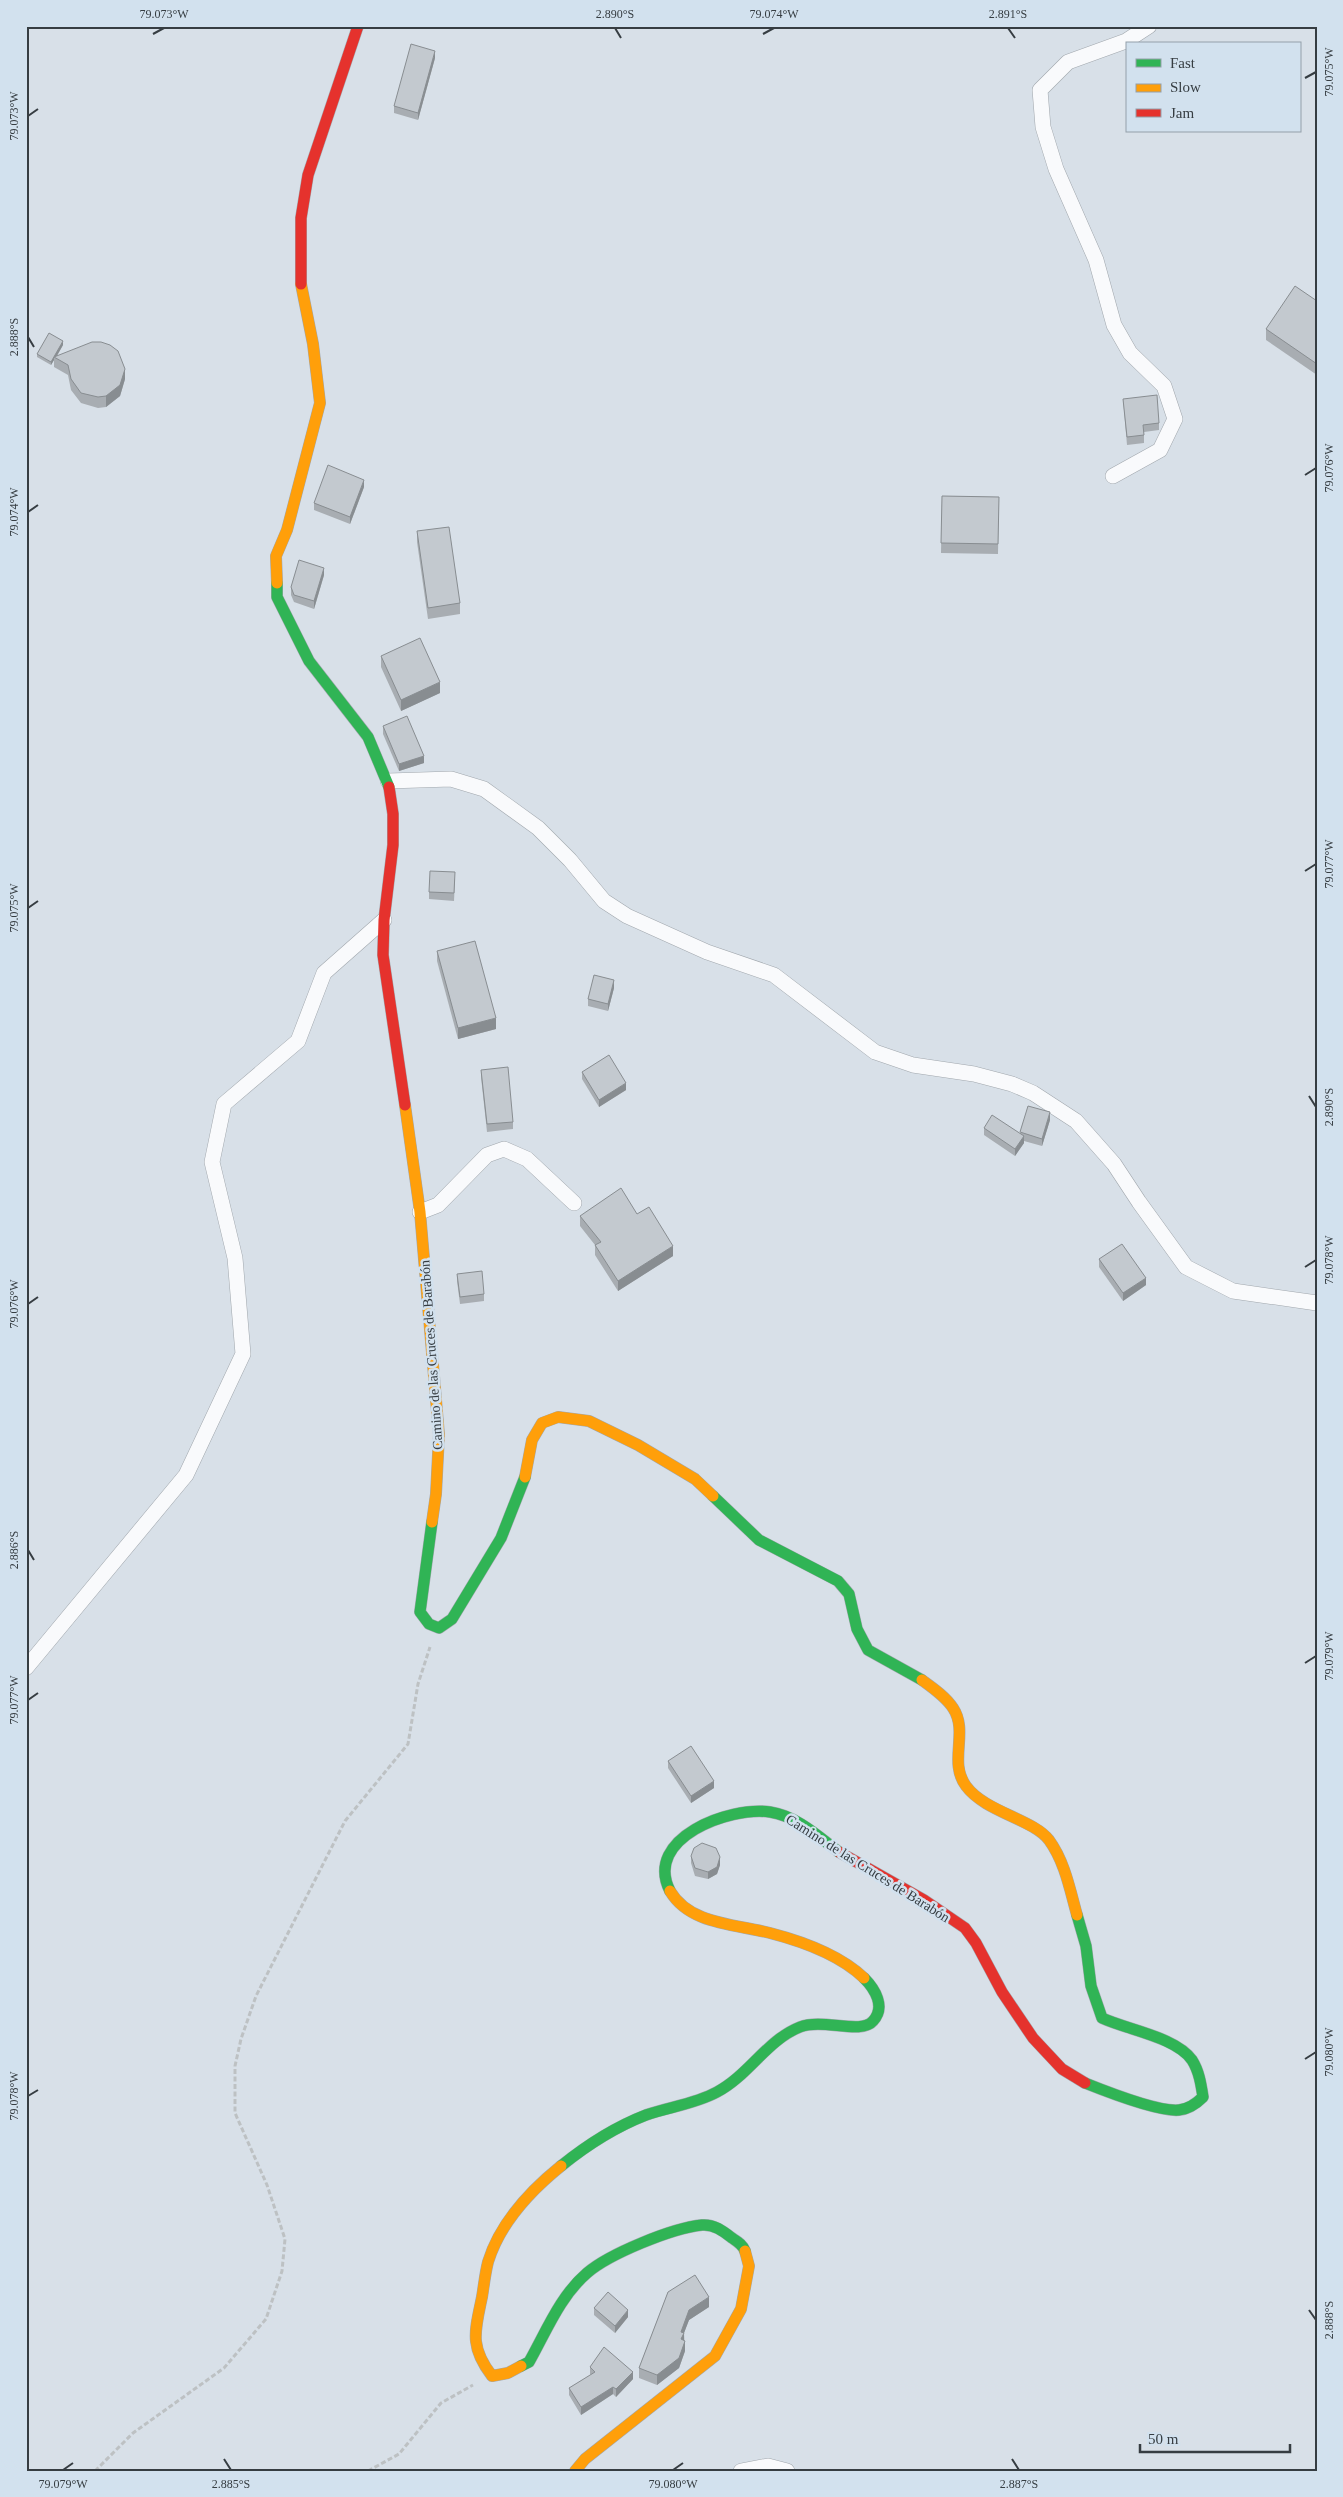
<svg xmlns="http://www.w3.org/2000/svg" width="1343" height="2497" font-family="Georgia,serif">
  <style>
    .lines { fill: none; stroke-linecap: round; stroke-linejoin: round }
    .street-casing { stroke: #a1a7ad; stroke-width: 16 }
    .fast-casing { stroke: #a1a7ad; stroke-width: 12 }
    .slow-casing { stroke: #a1a7ad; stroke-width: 12 }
    .jam-casing { stroke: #a1a7ad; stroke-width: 12 }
    .path { stroke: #bdc1c3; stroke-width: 3; stroke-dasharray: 5 2.5; stroke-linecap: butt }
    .street { stroke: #f9fafc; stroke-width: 15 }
    .fast { stroke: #30b455; stroke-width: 11 }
    .slow { stroke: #ff9f0a; stroke-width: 11 }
    .jam { stroke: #e5322d; stroke-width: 11 }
    .wall { fill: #a8adb2 }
    .shaded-wall { fill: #888d91 }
    .building { fill: #c3c9cf; stroke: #888d91 }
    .ticks { fill: none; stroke: #363d42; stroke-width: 2 }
    .labels { text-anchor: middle; stroke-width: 5; stroke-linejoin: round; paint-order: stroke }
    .street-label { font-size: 14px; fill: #363d42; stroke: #d2e1ee }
    .neatline { fill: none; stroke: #363d42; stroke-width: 2 }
    .ticks-label { font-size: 12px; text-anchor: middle; fill: #363d42 }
  </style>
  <rect width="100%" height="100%" fill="#d8e0e8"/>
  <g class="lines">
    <defs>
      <g id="street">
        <polyline points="1113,476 1160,450 1175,419 1164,386 1130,353 1114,325 1096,260 1056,169 1043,127 1040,90 1068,62 1126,41 1149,26"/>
        <polyline points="388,781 451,779 484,789 538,828 570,860 604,901 627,916 707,952 774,975 875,1052 913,1065 974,1074 1012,1084 1033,1093 1076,1121 1114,1164 1139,1202 1186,1267 1233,1291 1317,1303"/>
        <polyline points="420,1212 438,1205 487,1155 504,1149 527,1159 574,1203"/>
        <polyline points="26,1668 186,1475 243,1354 235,1258 212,1162 224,1104 298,1041 324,973 384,920"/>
        <polyline points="741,2471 768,2466 787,2471"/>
      </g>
      <g id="fast">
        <polyline points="277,583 277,597 309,661 368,737 389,787"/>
        <polyline points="713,1496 759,1540 838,1581 849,1594 857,1629 868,1650 922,1680"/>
        <polyline points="432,1522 420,1612 429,1624 439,1628 452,1619 501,1538 525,1477"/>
        <path d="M 670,1891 C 643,1838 730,1806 770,1812 C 797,1816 819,1837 839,1852"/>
        <path d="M 1077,1915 L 1086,1946 L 1091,1986 L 1102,2018 C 1128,2030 1176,2037 1192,2060 C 1199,2071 1201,2084 1203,2097 C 1196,2104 1189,2109 1179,2110 C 1159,2112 1105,2091 1085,2083"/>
        <path d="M 561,2166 C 587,2145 615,2127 646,2115 C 669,2107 695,2104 717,2092 C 749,2075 767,2040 800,2027 C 823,2018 861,2035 873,2021 C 886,2007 875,1989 864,1978"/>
        <path d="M 521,2366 L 529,2362 C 546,2332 560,2296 587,2273 C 609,2254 672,2228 702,2225 C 714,2224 723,2231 732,2238 C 738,2242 743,2245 745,2251"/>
      </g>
      <g id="slow">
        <polyline points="277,583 276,556 287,530 320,403 313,344 301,284"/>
        <polyline points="405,1105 420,1212 439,1435 436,1494 432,1522"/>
        <polyline points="525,1477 532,1440 542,1423 558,1417 589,1421 638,1445 695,1479 713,1496"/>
        <path d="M 922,1680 C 933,1688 946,1697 953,1708 C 969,1732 948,1762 966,1786 C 985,1812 1033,1819 1049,1840 C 1065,1862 1070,1890 1077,1915"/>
        <path d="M 670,1891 C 690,1925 736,1924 770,1933 C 801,1941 840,1955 864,1978"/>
        <path d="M 521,2366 L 508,2373 L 492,2376 C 469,2346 475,2331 482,2297 C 484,2285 485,2274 488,2262 C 500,2223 530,2191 561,2166"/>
        <polyline points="575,2471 585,2459 715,2356 741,2309 749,2266 745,2251"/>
      </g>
      <g id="jam">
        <polyline points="301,284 301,218 308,175 358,26"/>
        <polyline points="389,787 393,814 393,845 384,920 383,955 405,1105"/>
        <polyline points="839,1852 924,1900 965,1928 976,1943 1002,1992 1033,2038 1062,2069 1085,2083"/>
      </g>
    </defs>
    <use href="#street" class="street-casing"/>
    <use href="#fast" class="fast-casing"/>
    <use href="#slow" class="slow-casing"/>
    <use href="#jam" class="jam-casing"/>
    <g class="path">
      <polyline points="95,2471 133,2433 224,2368 266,2319 282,2271 285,2239 267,2185 235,2113 235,2066 241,2039 256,1996 345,1821 408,1744 418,1684 430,1647"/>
      <polyline points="368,2471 399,2454 441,2403 473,2385"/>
    </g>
    <use href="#street" class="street"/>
    <use href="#fast" class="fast"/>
    <use href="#slow" class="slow"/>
    <use href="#jam" class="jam"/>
  </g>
  <g class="wall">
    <polygon points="435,58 418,120 394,113 394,106"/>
    <polygon points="1317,301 1317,375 1266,340 1266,329"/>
    <polygon points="63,345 57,356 125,379 120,396 106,407 98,408 81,403 71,390 68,375 54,367 54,360 51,365 37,357 37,354"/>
    <polygon points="1123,399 1159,423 1159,430 1144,432 1144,443 1127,445"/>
    <polygon points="364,487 350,524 314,510 314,503"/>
    <polygon points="942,496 999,497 998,554 941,553"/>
    <polygon points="417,531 460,603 460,614 428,619 417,542"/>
    <polygon points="324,575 314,609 294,602 291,595 291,587"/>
    <polygon points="381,656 440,693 401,711 381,667"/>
    <polygon points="383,726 424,763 399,771 383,734"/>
    <polygon points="455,879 454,901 429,899 429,892"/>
    <polygon points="437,951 496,1029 458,1039 437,961"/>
    <polygon points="614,988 608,1011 588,1006 588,999"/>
    <polygon points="481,1070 513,1122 513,1129 487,1132 481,1077"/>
    <polygon points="582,1072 626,1090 599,1107 582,1079"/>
    <polygon points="1050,1120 1042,1146 1024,1141 1024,1143 1015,1156 984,1135 984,1128 1020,1133"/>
    <polygon points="637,1214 673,1256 618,1291 595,1255 595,1245 580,1226 580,1216"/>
    <polygon points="1099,1259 1146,1285 1123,1301 1099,1267"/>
    <polygon points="457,1274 484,1294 484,1301 460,1304 457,1281"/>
    <polygon points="668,1761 714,1788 691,1803 668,1768"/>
    <polygon points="691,1856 720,1865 717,1874 708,1879 695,1876 691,1863"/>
    <polygon points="668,2292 709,2307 689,2320 684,2333 685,2351 679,2368 657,2385 639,2378 639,2368"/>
    <polygon points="594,2308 628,2317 615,2333 594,2315"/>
    <polygon points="590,2367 633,2379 616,2397 613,2394 581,2415 569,2395 569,2388 591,2375 590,2374"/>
  </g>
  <g class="shaded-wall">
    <polygon points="435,51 435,58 418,120 418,113"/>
    <polygon points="63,341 63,345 56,357 54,357 54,360 51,365 51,362"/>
    <polygon points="125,369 125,379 120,396 106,407 106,396"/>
    <polygon points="364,480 364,487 350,524 350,517"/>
    <polygon points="324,568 324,575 314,609 314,601"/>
    <polygon points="440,682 440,693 401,711 401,700"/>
    <polygon points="424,756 424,763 399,771 399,764"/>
    <polygon points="614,980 614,988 608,1011 608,1004"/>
    <polygon points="496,1018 496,1029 458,1039 458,1028"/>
    <polygon points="626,1083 626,1090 599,1107 599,1100"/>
    <polygon points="1050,1112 1050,1120 1042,1146 1042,1139"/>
    <polygon points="1024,1136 1024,1143 1015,1156 1015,1149"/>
    <polygon points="673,1246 673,1256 618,1291 618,1281"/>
    <polygon points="1146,1278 1146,1285 1123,1301 1123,1293"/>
    <polygon points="714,1781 714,1788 691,1803 691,1796"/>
    <polygon points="720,1857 720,1865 717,1874 708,1879 708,1872"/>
    <polygon points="709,2297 709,2307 689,2320 684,2333 684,2343 681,2349 681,2332 689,2310"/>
    <polygon points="628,2310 628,2317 615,2333 615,2326"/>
    <polygon points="685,2341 685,2351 679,2368 657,2385 657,2375"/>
    <polygon points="633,2372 633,2379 616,2397 616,2389"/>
    <polygon points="613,2387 613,2394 581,2415 581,2407"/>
  </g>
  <g class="building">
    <polygon points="411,44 435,51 418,113 394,106"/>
    <polygon points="1295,286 1317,301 1317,364 1266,329"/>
    <polygon points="49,333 63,341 51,362 37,354"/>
    <polygon points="92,342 101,342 110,345 118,351 125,369 120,385 106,396 98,397 81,393 71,379 68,365 54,357"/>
    <polygon points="1157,395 1159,423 1143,425 1144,435 1127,437 1123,399"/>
    <polygon points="328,465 364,480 350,517 314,503"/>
    <polygon points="942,496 999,497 998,544 941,543"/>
    <polygon points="449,527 460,603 428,608 417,531"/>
    <polygon points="299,560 324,568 314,601 294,595 291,587"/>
    <polygon points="420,638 440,682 401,700 381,656"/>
    <polygon points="407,716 424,756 399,764 383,726"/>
    <polygon points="430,871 455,872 454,893 429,892"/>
    <polygon points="475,941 496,1018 458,1028 437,951"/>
    <polygon points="594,975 614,980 608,1004 588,999"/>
    <polygon points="609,1055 626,1083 599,1100 582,1072"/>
    <polygon points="508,1067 513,1122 487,1124 481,1070"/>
    <polygon points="1028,1106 1050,1112 1042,1139 1020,1132"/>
    <polygon points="992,1115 1024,1136 1015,1149 984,1128"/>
    <polygon points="621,1188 637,1214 649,1207 673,1246 618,1281 595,1245 601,1242 580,1216"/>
    <polygon points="1122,1244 1146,1278 1123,1293 1099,1259"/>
    <polygon points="482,1271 484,1294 460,1297 457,1274"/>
    <polygon points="691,1746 714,1781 691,1796 668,1761"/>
    <polygon points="702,1843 716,1848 720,1857 717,1867 708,1872 695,1868 691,1856 694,1848"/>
    <polygon points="695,2275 709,2297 689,2310 681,2332 684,2333 681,2339 685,2341 679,2358 657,2375 639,2368 668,2292"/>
    <polygon points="608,2292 628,2310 615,2326 594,2308"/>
    <polygon points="604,2347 633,2372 616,2389 613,2387 581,2407 569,2388 595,2372 590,2367"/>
  </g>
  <path class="ticks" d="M 615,28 L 621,38M 1008,28 L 1015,38M 153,34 L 164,28M 763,34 L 774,28M 1305,78 L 1316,72M 28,116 L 38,109M 28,337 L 34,347M 1305,475 L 1316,468M 28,512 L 38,505M 1305,871 L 1316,864M 28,908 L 38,901M 1309,1096 L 1316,1107M 1305,1267 L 1316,1260M 28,1304 L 38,1297M 28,1550 L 34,1560M 1305,1663 L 1316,1656M 28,1700 L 38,1693M 1305,2059 L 1316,2052M 28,2096 L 38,2090M 1309,2310 L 1316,2320M 224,2459 L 231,2470M 1012,2459 L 1019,2470M 63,2470 L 73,2463M 673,2470 L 683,2463"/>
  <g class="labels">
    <g class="street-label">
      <text transform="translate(431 1355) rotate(-94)" y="5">Camino de las Cruces de Barabón</text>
      <text transform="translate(868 1868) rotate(32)" y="5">Camino de las Cruces de Barabón</text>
    </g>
  </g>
  <rect width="1343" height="2497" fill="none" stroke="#d2e1ee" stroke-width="55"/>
  <rect x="1126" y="42" width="175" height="90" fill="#d2e1ee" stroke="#949fa9"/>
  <rect x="1136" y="59" width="25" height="8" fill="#30b455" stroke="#949fa9"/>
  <text x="1170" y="68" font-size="15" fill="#363d42">Fast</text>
  <rect x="1136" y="84" width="25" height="8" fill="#ff9f0a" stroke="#949fa9"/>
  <text x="1170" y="92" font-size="15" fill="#363d42">Slow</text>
  <rect x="1136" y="109" width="25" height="8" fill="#e5322d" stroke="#949fa9"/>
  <text x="1170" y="118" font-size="15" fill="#363d42">Jam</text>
  <path d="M1140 2444v8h150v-8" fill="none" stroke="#363d42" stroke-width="2.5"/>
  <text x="1148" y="2444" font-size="15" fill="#363d42" stroke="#d2e1ee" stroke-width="4" paint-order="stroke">50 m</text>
  <rect x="28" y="28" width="1288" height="2442" class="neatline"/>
  <g class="ticks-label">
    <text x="164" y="18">79.073°W</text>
    <text x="615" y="18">2.890°S</text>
    <text x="774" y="18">79.074°W</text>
    <text x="1008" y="18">2.891°S</text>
    <text transform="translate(1329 72) rotate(-90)" y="4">79.075°W</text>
    <text transform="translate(14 116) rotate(-90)" y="4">79.073°W</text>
    <text transform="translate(14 337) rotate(-90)" y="4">2.888°S</text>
    <text transform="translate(1329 468) rotate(-90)" y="4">79.076°W</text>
    <text transform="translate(14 512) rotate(-90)" y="4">79.074°W</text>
    <text transform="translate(1329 864) rotate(-90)" y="4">79.077°W</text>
    <text transform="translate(14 908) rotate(-90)" y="4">79.075°W</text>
    <text transform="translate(1329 1107) rotate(-90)" y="4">2.890°S</text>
    <text transform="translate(1329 1260) rotate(-90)" y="4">79.078°W</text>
    <text transform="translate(14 1304) rotate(-90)" y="4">79.076°W</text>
    <text transform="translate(14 1550) rotate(-90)" y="4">2.886°S</text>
    <text transform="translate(1329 1656) rotate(-90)" y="4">79.079°W</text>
    <text transform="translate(14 1700) rotate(-90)" y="4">79.077°W</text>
    <text transform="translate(1329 2052) rotate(-90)" y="4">79.080°W</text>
    <text transform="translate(14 2096) rotate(-90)" y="4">79.078°W</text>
    <text transform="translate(1329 2320) rotate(-90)" y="4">2.888°S</text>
    <text x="63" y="2488">79.079°W</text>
    <text x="231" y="2488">2.885°S</text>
    <text x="673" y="2488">79.080°W</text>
    <text x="1019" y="2488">2.887°S</text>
  </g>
</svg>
